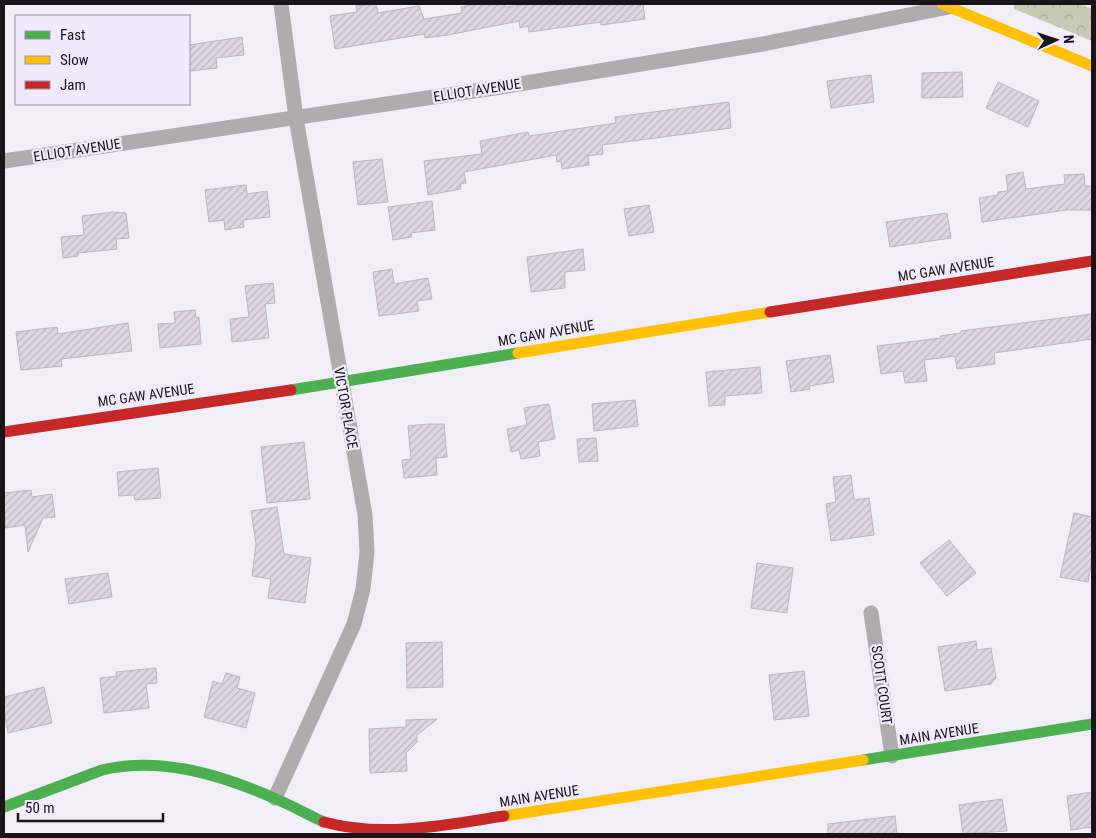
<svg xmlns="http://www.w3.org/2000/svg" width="1096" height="838" font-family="'Roboto Condensed',sans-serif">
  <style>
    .forest { fill: url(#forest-crowns) }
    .building { fill: url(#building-hatch); stroke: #bab7be }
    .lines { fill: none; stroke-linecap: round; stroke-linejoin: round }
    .street { stroke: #afacad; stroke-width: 15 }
    .fast { stroke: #4caf50; stroke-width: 11 }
    .slow { stroke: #ffc107; stroke-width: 11 }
    .jam { stroke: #c62828; stroke-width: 11 }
    .labels { text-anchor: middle; stroke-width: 4.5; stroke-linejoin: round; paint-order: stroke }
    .street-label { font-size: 14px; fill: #17141a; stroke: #f1eafc }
  </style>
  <defs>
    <pattern id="forest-crowns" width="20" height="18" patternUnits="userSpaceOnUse" patternTransform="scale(1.25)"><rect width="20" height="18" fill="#c7cbb4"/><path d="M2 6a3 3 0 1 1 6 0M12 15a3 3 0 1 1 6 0" fill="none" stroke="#aaad9a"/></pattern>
    <pattern id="building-hatch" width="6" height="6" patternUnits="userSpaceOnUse" patternTransform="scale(1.25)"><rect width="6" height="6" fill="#ded6e2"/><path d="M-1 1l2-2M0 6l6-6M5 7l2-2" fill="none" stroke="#beb7c1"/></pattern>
  </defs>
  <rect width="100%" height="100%" fill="#f2eef8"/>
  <polygon class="forest" points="1014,4 1080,4 1092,9 1092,41 1014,9"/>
  <g class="building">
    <polygon points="371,4 376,4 378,13 419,6 424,19 462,13 461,7 476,4 504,4 505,7 531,4 643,4 645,19 601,25 601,22 529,32 528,26 520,28 519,21 448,35 425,38 424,34 335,49 330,16 357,12 356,6"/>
    <polygon points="242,37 244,55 216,58 217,68 189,71 189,45"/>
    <polygon points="962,72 963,97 922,98 922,73"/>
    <polygon points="871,75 874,102 831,108 827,81"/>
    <polygon points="998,82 1039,101 1028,127 986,108"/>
    <polygon points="729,102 731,128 602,145 603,154 588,156 589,165 562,169 561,161 557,162 556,155 464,172 466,183 460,184 461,189 428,195 424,161 482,154 480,141 528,132 529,136 616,123 615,117"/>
    <polygon points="382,159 388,202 358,205 353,162"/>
    <polygon points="1023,172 1026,189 1065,184 1064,175 1084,174 1085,186 1092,186 1092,210 1067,210 982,222 979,198 998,195 998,192 1008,191 1006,175"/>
    <polygon points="246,185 247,194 267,191 270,217 243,220 244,227 225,230 224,220 209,222 205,190"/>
    <polygon points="432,201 435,230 411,233 412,237 393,240 388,207"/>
    <polygon points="649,205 654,232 629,236 624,209"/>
    <polygon points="113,212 126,213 129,238 116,239 117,249 78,253 78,256 63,258 61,237 84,235 82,216"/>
    <polygon points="947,213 951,238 890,247 886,222"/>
    <polygon points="583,249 585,270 565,272 565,288 531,292 527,257"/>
    <polygon points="392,269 394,284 428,278 432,299 417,301 419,311 379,316 373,272"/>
    <polygon points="273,283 275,303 265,304 269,338 232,342 230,319 249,317 245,286"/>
    <polygon points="195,310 196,318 199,317 201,344 160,348 158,324 175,323 174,312"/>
    <polygon points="1092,314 1092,339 994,353 995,364 957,369 955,356 924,360 927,381 905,383 903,371 881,374 877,346 941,338 940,336 961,333 961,331"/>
    <polygon points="128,323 132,351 61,359 62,366 21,370 16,332 57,327 58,334"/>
    <polygon points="830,355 834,382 809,386 810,389 791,392 786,361"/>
    <polygon points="760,367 762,393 725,396 725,405 709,406 706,372"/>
    <polygon points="635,400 638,426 594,431 592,404"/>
    <polygon points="549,404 555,439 538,442 540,456 521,459 519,450 511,452 507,429 527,425 524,408"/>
    <polygon points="428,424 444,424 447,457 436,458 437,475 404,478 402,460 411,459 408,426"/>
    <polygon points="596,438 598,461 579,462 577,439"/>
    <polygon points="304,442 310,499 267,503 261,447"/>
    <polygon points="158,468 161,498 135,500 134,495 119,496 117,472"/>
    <polygon points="851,475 854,500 869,498 874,535 831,541 826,504 836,502 833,477"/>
    <polygon points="31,490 32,497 52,494 55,517 43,518 28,552 25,525 5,528 4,493"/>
    <polygon points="277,507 284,554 311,558 305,603 268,598 271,579 252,576 256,544 251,511"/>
    <polygon points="1074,513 1092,517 1092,559 1088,582 1060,577"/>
    <polygon points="949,540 976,573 947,596 920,563"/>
    <polygon points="757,563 793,568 787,613 751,608"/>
    <polygon points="108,573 112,597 69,604 65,579"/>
    <polygon points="976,641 977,650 991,648 996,678 991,684 945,691 938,647"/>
    <polygon points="442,642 443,687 407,688 406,643"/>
    <polygon points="156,668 157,683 146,684 149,708 104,713 100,678 117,676 116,672"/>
    <polygon points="804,671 809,716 774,720 769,675"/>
    <polygon points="226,673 240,677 237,688 255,693 246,728 204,717 213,681 222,684"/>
    <polygon points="44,687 52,723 8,733 4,712 4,697"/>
    <polygon points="437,719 417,735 417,742 406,753 407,771 370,773 369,729 406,727 406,720"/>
    <polygon points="1092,792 1092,827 1071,830 1067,796"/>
    <polygon points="1002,799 1007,831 963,834 959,805"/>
    <polygon points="895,816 897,834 828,834 828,824"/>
  </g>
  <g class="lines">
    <g class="street">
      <polyline points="4,161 501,87 763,44 949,7"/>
      <polyline points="871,613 892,756"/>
      <polyline points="275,798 354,624 363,589 367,552 365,515 296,118 281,4"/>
    </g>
    <g class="fast">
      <polyline points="291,390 518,353"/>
      <polyline points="863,760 1092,724"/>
      <path d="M 4,807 L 102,770 C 161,756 222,775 276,799 C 293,806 308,815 324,822"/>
    </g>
    <g class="slow">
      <polyline points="942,4 1092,66"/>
      <polyline points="518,353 770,312"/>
      <polyline points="504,816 863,760"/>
    </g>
    <g class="jam">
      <polyline points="770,312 1092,261"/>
      <polyline points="4,432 291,390"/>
      <path d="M 324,822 C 382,838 446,825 504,816"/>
    </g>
  </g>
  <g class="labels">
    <g class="street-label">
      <text transform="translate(477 90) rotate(-9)" y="5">ELLIOT AVENUE</text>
      <text transform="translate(77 150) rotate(-9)" y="5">ELLIOT AVENUE</text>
      <text transform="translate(946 269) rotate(-9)" y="5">MC GAW AVENUE</text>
      <text transform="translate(546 333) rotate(-10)" y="5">MC GAW AVENUE</text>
      <text transform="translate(146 395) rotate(-8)" y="5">MC GAW AVENUE</text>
      <text transform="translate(346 408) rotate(80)" y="5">VICTOR PLACE</text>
      <text transform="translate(882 685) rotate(82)" y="5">SCOTT COURT</text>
      <text transform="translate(939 734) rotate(-9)" y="5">MAIN AVENUE</text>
      <text transform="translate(539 796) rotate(-9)" y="5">MAIN AVENUE</text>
    </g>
  </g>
  <rect width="1096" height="838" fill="none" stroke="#17141a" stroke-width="10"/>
  <rect x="15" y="15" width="175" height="90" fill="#f1eafc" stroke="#9a94a2"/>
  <rect x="25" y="31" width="25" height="8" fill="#4caf50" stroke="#9a94a2"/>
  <text x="60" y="40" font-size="15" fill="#17141a">Fast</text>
  <rect x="25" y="56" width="25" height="8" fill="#ffc107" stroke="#9a94a2"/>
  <text x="60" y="65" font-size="15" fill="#17141a">Slow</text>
  <rect x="25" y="81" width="25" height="8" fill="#c62828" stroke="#9a94a2"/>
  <text x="60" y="90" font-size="15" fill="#17141a">Jam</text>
  <g transform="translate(1056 40) rotate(87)" stroke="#f1eafc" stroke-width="4" paint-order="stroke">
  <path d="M0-4L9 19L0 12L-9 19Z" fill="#17141a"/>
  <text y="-8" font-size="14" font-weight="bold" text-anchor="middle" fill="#17141a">N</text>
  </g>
  <path d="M18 813v8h145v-8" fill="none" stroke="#17141a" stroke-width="2.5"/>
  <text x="25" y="813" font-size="15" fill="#17141a" stroke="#f1eafc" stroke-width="4" paint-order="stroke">50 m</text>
</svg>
